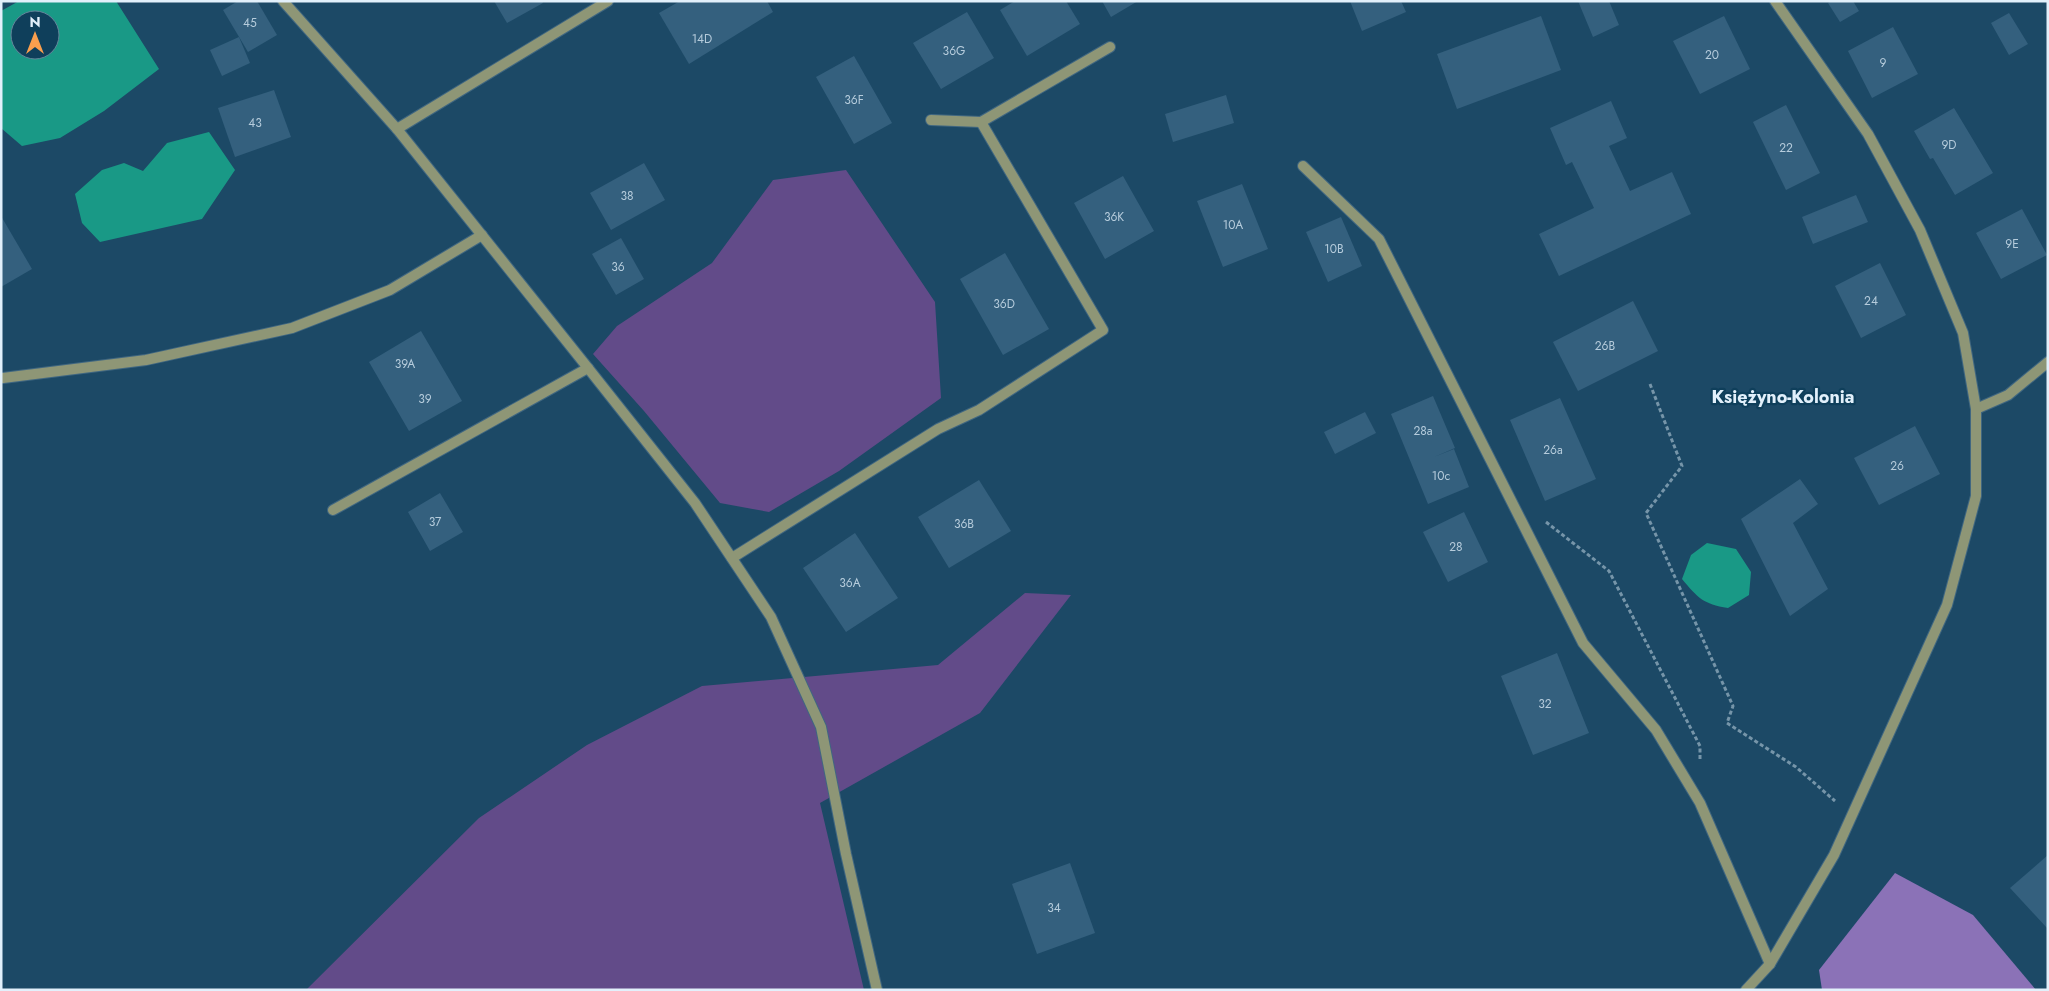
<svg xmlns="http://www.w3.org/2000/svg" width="2049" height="991" font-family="Jost,sans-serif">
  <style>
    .green { fill: #624b89 }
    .forest { fill: #8b72b7 }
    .water { fill: #199986; fill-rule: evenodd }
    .building { fill: #34607e }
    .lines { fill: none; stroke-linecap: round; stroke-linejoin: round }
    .service-casing { stroke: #406781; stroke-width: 12 }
    .minor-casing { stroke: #406781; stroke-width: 12 }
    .path { stroke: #7695a9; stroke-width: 3; stroke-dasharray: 4 2.5; stroke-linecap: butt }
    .service { stroke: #8e9676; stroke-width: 10 }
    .minor { stroke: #8e9676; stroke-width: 10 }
    .labels { text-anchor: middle; stroke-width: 4.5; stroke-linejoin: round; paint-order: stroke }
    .number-label { font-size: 12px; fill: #b6ccdc }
    .quarter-label { font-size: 18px; font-weight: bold; fill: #e2f0fb; stroke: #0f3f5b }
  </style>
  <rect width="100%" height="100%" fill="#1c4966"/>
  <g class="green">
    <polygon points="846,170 935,302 941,398 839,471 769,512 720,503 644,411 593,354 617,326 712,263 773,180"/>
    <polygon points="1025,593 1071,595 980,713 820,803 864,990 306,990 479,818 587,745 702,686 938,665"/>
  </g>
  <polygon class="forest" points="1895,873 1973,915 2036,990 1822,990 1819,970"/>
  <g class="water">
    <path d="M 19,1 L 116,1 L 159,69 L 104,111 L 60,138 L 22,146 L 1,128 L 1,11 ZM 20,20 L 50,20 L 50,50 L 20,50 Z"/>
    <polygon points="209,132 235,170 202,219 100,242 82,223 75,194 102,170 124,163 143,171 167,143"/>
    <path d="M 1707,543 L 1736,549 L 1751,572 L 1749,595 L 1728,608 C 1703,604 1698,598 1682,579 L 1691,555 Z"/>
  </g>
  <g class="building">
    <polygon points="238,1 257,1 277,35 248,52 223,10"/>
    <polygon points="494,1 542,1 543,3 507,23"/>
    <polygon points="680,1 767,1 773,12 689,64 659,13"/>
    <polygon points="1015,1 1066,1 1080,24 1027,56 1000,10"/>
    <polygon points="1102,1 1138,1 1111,17"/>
    <polygon points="1350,1 1401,1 1406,12 1362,31"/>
    <polygon points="1578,1 1609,1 1619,25 1593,37"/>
    <polygon points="1831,1 1853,1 1859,11 1840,22 1828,3"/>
    <polygon points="967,12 994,58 941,89 913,43"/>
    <polygon points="2009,13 2028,44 2009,55 1991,23"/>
    <polygon points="1541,16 1561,70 1457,109 1437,54"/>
    <polygon points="1724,16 1750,69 1700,94 1673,41"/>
    <polygon points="1893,27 1918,74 1872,98 1848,51"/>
    <polygon points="239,37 250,63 222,76 210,50"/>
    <polygon points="854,56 892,123 854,144 816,77"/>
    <polygon points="274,90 291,137 235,157 218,108"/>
    <polygon points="1226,95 1234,123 1173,142 1165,114"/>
    <polygon points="1611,101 1627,138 1609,146 1630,191 1672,172 1691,214 1559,276 1539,234 1594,208 1572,162 1566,165 1550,128"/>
    <polygon points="1786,105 1820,173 1786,190 1753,122"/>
    <polygon points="1954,108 1993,173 1955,195 1933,158 1930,159 1914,131"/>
    <polygon points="644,163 665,200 611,230 590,193"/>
    <polygon points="1123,176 1154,231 1105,259 1074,203"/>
    <polygon points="1242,184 1268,249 1223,267 1197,201"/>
    <polygon points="1856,195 1868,222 1813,244 1802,217"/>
    <polygon points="2022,209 2047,255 2001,279 1976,233"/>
    <polygon points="1,216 32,269 1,287"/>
    <polygon points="1341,217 1362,266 1328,282 1306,232"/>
    <polygon points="621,238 644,279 616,295 592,254"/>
    <polygon points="1005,253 1049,329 1003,355 960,279"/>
    <polygon points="1880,263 1906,315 1861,338 1835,286"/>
    <polygon points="1633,301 1658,351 1578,391 1553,342"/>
    <polygon points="421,331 462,401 409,431 369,362"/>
    <polygon points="1433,396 1455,448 1434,457 1454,449 1469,487 1428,504 1391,414"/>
    <polygon points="1560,398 1596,479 1545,501 1510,420"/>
    <polygon points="1365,412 1376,433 1335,454 1324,432"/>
    <polygon points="1915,426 1940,474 1879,505 1854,458"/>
    <polygon points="1800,479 1818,504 1793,523 1828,589 1790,616 1741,519"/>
    <polygon points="979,480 1011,531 949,568 918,517"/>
    <polygon points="440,493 463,532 430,551 408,512"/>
    <polygon points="1464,512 1488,562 1448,582 1423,532"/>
    <polygon points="855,533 898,598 846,632 803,568"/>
    <polygon points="1557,653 1589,733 1533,755 1501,676"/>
    <polygon points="2048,855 2048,927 2047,928 2010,888"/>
    <polygon points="1070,863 1095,933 1037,954 1012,884"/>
  </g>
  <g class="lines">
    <defs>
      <g id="service">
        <polyline points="931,120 981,122 1110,47"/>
        <polyline points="1303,166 1379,239 1583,643 1656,730 1700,803 1770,964"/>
        <polyline points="3,378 146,360 292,328 390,290 482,235"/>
        <polyline points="333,510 588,368"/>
        <polyline points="732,558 938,429 979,410 1103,330 981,122"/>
      </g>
      <g id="minor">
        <polyline points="283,1 397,129 588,368 695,503 771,617 821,727 846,854 877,990"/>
        <polyline points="397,129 608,1"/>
        <polyline points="1976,409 2008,395 2048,362"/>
        <polyline points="1746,990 1770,964 1834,855 1947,605 1976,496 1976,409 1963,333 1920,230 1868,134 1775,1"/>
      </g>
    </defs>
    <use href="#service" class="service-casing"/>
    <use href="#minor" class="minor-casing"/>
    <g class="path">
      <polyline points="1650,384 1682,466 1646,513 1733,706 1727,723 1796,767 1835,801"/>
      <polyline points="1546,522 1609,571 1700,746 1700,760"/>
    </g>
    <use href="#service" class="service"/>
    <use href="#minor" class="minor"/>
  </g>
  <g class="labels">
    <g class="number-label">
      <text x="250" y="27">45</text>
      <text x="702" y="43">14D</text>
      <text x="954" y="55">36G</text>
      <text x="1712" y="59">20</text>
      <text x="1883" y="67">9</text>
      <text x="854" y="104">36F</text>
      <text x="255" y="127">43</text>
      <text x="1949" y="149">9D</text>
      <text x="1786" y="152">22</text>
      <text x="627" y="200">38</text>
      <text x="1114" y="221">36K</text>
      <text x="1233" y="229">10A</text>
      <text x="2012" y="248">9E</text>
      <text x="1334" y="253">10B</text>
      <text x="618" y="271">36</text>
      <text x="1871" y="305">24</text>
      <text x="1004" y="308">36D</text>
      <text x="1605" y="350">26B</text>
      <text x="405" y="368">39A</text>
      <text x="425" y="403">39</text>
      <text x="1423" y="435">28a</text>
      <text x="1553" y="454">26a</text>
      <text x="1897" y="470">26</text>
      <text x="1441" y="480">10c</text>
      <text x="435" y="526">37</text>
      <text x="964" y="528">36B</text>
      <text x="1456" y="551">28</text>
      <text x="850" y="587">36A</text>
      <text x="1545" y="708">32</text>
      <text x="1054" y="912">34</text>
    </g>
    <g class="quarter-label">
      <text x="1783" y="403">Księżyno-Kolonia</text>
    </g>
  </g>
  <rect width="2049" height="991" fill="none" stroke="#e2f0fb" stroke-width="5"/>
  <g transform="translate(35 35)"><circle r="24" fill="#0f3f5b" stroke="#63869b"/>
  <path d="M0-4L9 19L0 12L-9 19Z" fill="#fa9f4e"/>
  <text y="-8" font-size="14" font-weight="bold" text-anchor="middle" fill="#e2f0fb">N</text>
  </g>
</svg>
